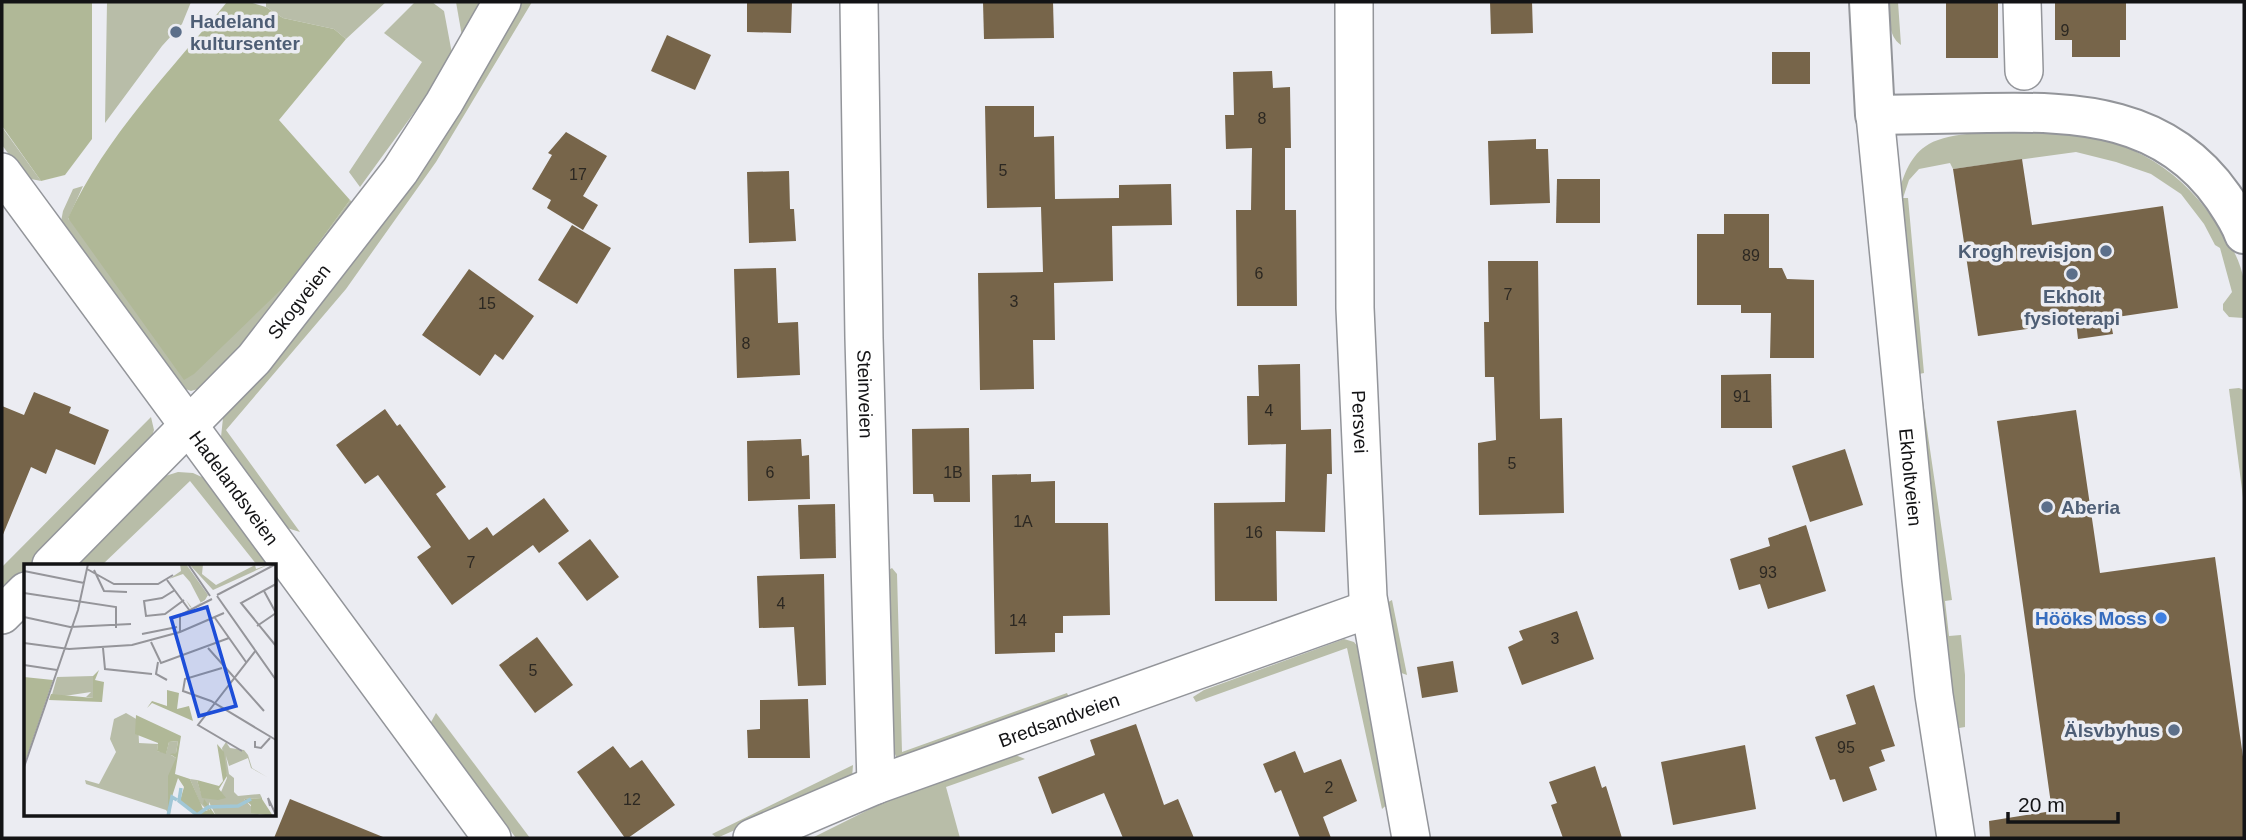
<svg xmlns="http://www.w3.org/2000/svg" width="2246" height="840" font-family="Helvetica,sans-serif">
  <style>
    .green { fill: #b8bda8 }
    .forest { fill: #b0b897 }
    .building { fill: #77654a }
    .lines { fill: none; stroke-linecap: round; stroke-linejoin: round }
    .street-casing { stroke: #93959a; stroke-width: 40 }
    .secondary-casing { stroke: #93959a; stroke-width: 42 }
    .street { stroke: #fff; stroke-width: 37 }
    .secondary { stroke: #fff; stroke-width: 38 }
    .service-dot { fill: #5c6f8a; stroke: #ebecf2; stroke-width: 2.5 }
    .shop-dot { fill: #3f7fe0; stroke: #ebecf2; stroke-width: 2.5 }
    .labels { text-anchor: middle; stroke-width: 7; stroke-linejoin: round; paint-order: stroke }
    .number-label { font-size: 16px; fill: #2c2822 }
    .service-label { font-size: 19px; font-weight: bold; fill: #4e5e75; stroke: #ebecf2; text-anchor: start }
    .street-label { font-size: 19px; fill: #131315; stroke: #ebecf2 }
    .shop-label { font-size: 19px; font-weight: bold; fill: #366cbe; stroke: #ebecf2; text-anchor: end }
    .inset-river { fill: none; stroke: #a1c7d6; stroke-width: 3.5 }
    .inset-road { fill: none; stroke: #95959a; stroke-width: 2 }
    .view { fill: #1d4ed8; fill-opacity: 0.15; stroke: #1d4ed8; stroke-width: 3.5 }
    .inset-edge { fill: none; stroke: #131315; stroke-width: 3.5 }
  </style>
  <rect width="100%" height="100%" fill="#ebecf2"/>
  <g class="green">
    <polygon points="107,2 191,2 182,24 162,46 105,123"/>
    <polygon points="266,2 386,2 346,39 334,29 283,18 266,7"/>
    <polygon points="415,2 432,2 444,11 453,59 360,187 349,172 422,62 384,33"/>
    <polygon points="456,2 486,2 463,42"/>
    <polygon points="519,2 532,2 436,162 346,289 226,430 300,532 287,528 221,437 223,418"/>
    <path d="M 1890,2 L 1898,2 L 1901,45 C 1887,35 1890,17 1890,2 Z"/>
    <polygon points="2,127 41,181 26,178 2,145"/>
    <path d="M 2060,131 C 2133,140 2183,169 2222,232 C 2232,246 2241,263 2244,281 C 2246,292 2244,306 2244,318 L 2229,317 L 2223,310 L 2223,304 L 2232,292 L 2220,248 L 2215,245 L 2204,224 L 2181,194 L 2151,174 L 2116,162 L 2076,152 L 1953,169 L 1950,163 L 1919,169 L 1909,180 L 1903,198 L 1908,198 L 1924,373 L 1919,374 L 1898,194 C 1904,175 1910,155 1929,144 C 1956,128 2028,132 2060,131 Z"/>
    <polygon points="83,186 68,219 293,278 350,200 358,208 208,386 191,391 180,387 60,227 63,211 73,189"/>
    <polygon points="1920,381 1952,600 1945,601 1949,636 1961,635 1965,675 1965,727 1953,729 1912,384"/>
    <polygon points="2239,388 2244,390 2244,505 2229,389"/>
    <polygon points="151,417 154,430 149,445 31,565 26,565 26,570 13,584 2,585 2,567"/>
    <polygon points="178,472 193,473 206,479 273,565 257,565 190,481 102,565 72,565 159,478"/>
    <polygon points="892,568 897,574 902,752 1067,693 1070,700 897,759 889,739 882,574"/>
    <polygon points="1392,600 1407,675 1393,670 1383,605"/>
    <polygon points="1344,639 1354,642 1364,654 1390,802 1382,809 1347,648 1196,702 1193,697 1204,690"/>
    <polygon points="436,713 530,838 516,838 430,724"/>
    <polygon points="1013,754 1025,759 946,787 960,838 812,838 908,790"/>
    <polygon points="853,765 852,778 717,838 712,834"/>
  </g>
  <g class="forest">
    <polygon points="2,2 92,2 92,139 65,175 41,181 2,126"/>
    <path d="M 227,2 L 249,2 L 266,7 L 283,18 L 334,29 L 346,39 L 279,120 L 350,200 L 293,278 L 194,374 L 184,380 L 68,218 C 106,136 170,71 227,2 Z"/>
  </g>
  <g class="building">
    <polygon points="747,2 792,2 791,33 747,32"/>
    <polygon points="983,2 1053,2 1054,38 984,39"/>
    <polygon points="1490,2 1532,2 1533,33 1491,34"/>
    <rect x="1946" y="2" width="52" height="56"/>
    <polygon points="2055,2 2126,2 2126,40 2120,40 2120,57 2072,57 2072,40 2055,40"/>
    <polygon points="667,35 711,55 695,90 651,71"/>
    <rect x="1772" y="52" width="38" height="32"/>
    <polygon points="1272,71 1273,88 1290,87 1291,148 1285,148 1285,210 1296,210 1297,306 1237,306 1236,210 1251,210 1252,148 1226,149 1225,115 1234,115 1233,72"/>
    <polygon points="985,106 1034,106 1034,137 1054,136 1055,199 1119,198 1119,185 1171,184 1172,225 1112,226 1113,281 1054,283 1055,340 1033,340 1034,389 980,390 978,273 1043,272 1041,207 987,208"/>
    <polygon points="566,132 607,156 583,196 598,205 583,230 547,208 551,200 532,189 552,155 548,153"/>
    <polygon points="1536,139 1536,149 1548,149 1550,203 1490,205 1488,141"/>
    <polygon points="2022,159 2032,225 2163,206 2178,308 2110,318 2113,334 2078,339 2076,322 1978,336 1953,169"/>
    <polygon points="789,171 790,209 794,209 796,241 749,243 747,172"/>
    <polygon points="1557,179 1600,179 1600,223 1556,223"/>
    <polygon points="1724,214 1769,214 1769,268 1782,268 1787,279 1814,280 1814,358 1770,358 1771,313 1741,313 1741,305 1697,305 1697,234 1724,234"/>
    <polygon points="572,225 611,248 577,304 538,280"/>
    <polygon points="1488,261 1538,261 1540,419 1562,418 1564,513 1479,515 1478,443 1496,440 1494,377 1485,377 1484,322 1489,322"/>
    <polygon points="776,268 778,323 798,322 800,375 737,378 734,269"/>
    <polygon points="469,269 534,316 503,360 495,354 480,376 422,335"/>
    <polygon points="1300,364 1301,430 1331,429 1332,474 1327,474 1325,532 1276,531 1277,601 1215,601 1214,503 1285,502 1286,444 1248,445 1247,396 1259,396 1258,365"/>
    <polygon points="1771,374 1772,428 1721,428 1721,375"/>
    <polygon points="34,392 71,407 69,413 109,430 95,465 56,449 46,474 31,467 2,537 2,406 24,415"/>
    <polygon points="385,409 397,426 400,424 446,487 436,494 469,540 487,527 493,536 544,498 569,531 539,553 533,545 452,605 417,557 431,547 378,475 365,484 336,445"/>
    <polygon points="2076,410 2100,573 2215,557 2244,764 2244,838 1990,838 1989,821 2052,811 1997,421"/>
    <polygon points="969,428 970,502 934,502 933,494 913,494 912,429"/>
    <polygon points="801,439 802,456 809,455 810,499 748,501 747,441"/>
    <polygon points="1845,449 1863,505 1810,522 1792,466"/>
    <polygon points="1031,474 1031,482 1055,481 1055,523 1108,523 1110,615 1063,616 1063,633 1055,633 1055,652 995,654 992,475"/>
    <polygon points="835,504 836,558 800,559 798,505"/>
    <polygon points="1806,525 1826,591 1768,609 1760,584 1739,590 1730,559 1770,546 1768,538"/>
    <polygon points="590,539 619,577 587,601 558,563"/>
    <polygon points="824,574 826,685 798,686 794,627 759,628 757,576"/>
    <polygon points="1577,611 1594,659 1522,685 1508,647 1523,640 1519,631"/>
    <polygon points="537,637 573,685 535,713 499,665"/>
    <polygon points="1453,661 1458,692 1422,698 1417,667"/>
    <polygon points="1874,685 1895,746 1881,750 1885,761 1869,767 1877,790 1843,802 1835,779 1830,780 1815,737 1856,724 1846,695"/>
    <polygon points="808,699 810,758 748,758 747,730 760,729 760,700"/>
    <polygon points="1136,724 1164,805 1178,799 1194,838 1123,838 1104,793 1052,814 1038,777 1095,755 1090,740"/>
    <polygon points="1745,745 1756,809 1673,825 1661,762"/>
    <polygon points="613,746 630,768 642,760 675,805 628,838 625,838 577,772"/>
    <polygon points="1295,751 1304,773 1341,759 1357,801 1323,817 1331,838 1300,838 1281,790 1275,793 1263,764"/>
    <polygon points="1595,766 1602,788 1606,786 1622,838 1563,838 1551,805 1557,803 1549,782"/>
    <polygon points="290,799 383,837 382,838 274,838"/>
  </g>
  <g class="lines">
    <defs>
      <g id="street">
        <path id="s1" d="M 859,2 L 864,338 L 876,785"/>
        <path id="s2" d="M 1354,2 L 1355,308 L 1368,597 L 1411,838"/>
        <polyline points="2022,2 2024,71"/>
        <path id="s3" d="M 1875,115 L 1921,580 L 1934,695 L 1956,838"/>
        <path id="s4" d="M 2,172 L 492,838"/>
        <path id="s5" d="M 51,565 L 254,359 L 400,171 L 444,103 L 502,2"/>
        <polyline points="2,615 26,591"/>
        <path id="s6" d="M 752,838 L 876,785 L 1369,609"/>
      </g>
      <path id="secondary" d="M 1869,2 L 1875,115 C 1912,114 1950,114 1987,113 C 2078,111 2166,115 2223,197 C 2231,209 2239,220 2244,234"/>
    </defs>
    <use href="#street" class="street-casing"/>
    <use href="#secondary" class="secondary-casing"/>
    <use href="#street" class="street"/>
    <use href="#secondary" class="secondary"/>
  </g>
  <g class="service-dot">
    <circle cx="176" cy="32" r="7"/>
    <circle cx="2106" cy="251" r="7"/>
    <circle cx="2072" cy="274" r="7"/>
    <circle cx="2047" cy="507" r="7"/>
    <circle cx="2174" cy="730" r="7"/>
  </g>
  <circle class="shop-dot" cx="2161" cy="618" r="7"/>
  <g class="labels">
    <g class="number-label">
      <text x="2065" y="36">9</text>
      <text x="1262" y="124">8</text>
      <text x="1003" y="176">5</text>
      <text x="578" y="180">17</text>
      <text x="1751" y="261">89</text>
      <text x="1259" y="279">6</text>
      <text x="1508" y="300">7</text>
      <text x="1014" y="307">3</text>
      <text x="487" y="309">15</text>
      <text x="746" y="349">8</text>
      <text x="1742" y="402">91</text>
      <text x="1269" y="416">4</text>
      <text x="1512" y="469">5</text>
      <text x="770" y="478">6</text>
      <text x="953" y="478">1B</text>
      <text x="1023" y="527">1A</text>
      <text x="1254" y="538">16</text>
      <text x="471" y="568">7</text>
      <text x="1768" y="578">93</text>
      <text x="781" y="609">4</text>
      <text x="1018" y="626">14</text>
      <text x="1555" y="644">3</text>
      <text x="533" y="676">5</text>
      <text x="1846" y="753">95</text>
      <text x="1329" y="793">2</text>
      <text x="632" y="805">12</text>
    </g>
    <g class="service-label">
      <text x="190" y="28">Hadeland<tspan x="190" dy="22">kultursenter</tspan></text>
      <text x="2092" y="258" text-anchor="end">Krogh revisjon</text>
      <text x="2072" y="303" text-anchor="middle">Ekholt<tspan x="2072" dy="22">fysioterapi</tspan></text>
      <text x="2061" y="514">Aberia</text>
      <text x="2160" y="737" text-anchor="end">Älsvbyhus</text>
    </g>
    <g class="street-label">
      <text dy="7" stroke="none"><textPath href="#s5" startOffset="362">Skogveien</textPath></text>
      <text dy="7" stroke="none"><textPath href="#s1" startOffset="392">Steinveien</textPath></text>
      <text dy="7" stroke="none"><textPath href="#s2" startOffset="420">Persvei</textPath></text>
      <text dy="7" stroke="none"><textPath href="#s3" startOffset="364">Ekholtveien</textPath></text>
      <text dy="7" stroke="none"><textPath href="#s4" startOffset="392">Hadelandsveien</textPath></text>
      <text dy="7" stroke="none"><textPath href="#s6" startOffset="329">Bredsandveien</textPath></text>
    </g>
    <g class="shop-label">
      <text x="2147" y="625">Hööks Moss</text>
    </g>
  </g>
  <g transform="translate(24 564)">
    <rect width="252" height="252" fill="#ebecf2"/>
    <path d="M 156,0 L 162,0 L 184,31 L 181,36 L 168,44 L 166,43 L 162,36 L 168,44 L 177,39 L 166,18 L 159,10 L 145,15 L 157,7 ZM 165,0 L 179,0 L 178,10 L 192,21 L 231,1 L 232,5 L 246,0 L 189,26 ZM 69,112 L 69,134 L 62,133 L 67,128 L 27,134 L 33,113 ZM 102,149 L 114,156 L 115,179 L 134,180 L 133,187 L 142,189 L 145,178 L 154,177 L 152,189 L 147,191 L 152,194 L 146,252 L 142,246 L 62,220 L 61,216 L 75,220 L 92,188 L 86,175 L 90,155 ZM 202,178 L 206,184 L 220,186 L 224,191 L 228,204 L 243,213 L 227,204 L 224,194 L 205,202 L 202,192 L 205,210 L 210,214 L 210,228 L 214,232 L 236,230 L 238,234 L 220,235 L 236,252 L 192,252 L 185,238 L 185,248 L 176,239 L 166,215 L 173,216 L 177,229 L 190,235 L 197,228 L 203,214 L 198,184 Z" fill="#b8bda8"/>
    <path d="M 75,106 L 71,116 L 80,118 L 78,138 L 25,136 L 27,130 L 69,134 L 69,112 ZM 0,113 L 29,116 L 0,201 ZM 143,126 L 155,129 L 153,145 L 165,142 L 169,157 L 128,139 L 123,144 L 128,137 L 143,142 ZM 112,151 L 157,172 L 151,210 L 166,215 L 180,247 L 186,246 L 179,240 L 180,235 L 192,252 L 173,252 L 156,237 L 160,223 L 154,214 L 144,245 L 144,212 L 152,194 L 146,190 L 152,189 L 154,177 L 145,178 L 142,190 L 133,187 L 134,179 L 111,170 ZM 193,180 L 200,188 L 203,212 L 195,225 L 202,234 L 194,236 L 178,234 L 173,216 L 195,222 L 199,217 ZM 238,234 L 238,235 L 249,252 L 227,249 L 227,241 L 220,235 Z" fill="#b0b897"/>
    <path class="inset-river" d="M 157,224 L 155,237 L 173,251 L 184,243 L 214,242 L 227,235M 144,252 L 148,233 L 153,236"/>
    <path class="inset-road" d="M 164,0 L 186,32M 63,5 L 90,20 L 134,20 L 149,11M 70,6 L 80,27 L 103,28M 0,7 L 60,19M 143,16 L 166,47M 252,20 L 217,39 L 252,82M 151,26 L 138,34 L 120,37 L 122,52 L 141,50 L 160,36M 240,27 L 252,49M 0,29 L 92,43 L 92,64M 193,31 L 252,0M 193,32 L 252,116M 0,53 L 46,63 L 107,60M 191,54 L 222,98M 233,62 L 252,49M 156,68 L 156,51 L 188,35M 118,70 L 153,63M 127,78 L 137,99 L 205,74M 0,79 L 45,85 L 108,81 L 156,68 L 200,49M 79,84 L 81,105 L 128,110M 184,84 L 240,147M 134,98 L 132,110 L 143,116M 0,101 L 33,106M 198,104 L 161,115 L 159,127 L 187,137 L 252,176M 231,177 L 231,183 L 237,184 L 246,174M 218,187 L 174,161 L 232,86M 0,203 L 54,46 L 64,0M 246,242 L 244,234 L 252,251"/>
    <path class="view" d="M 183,43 L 212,142 L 175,152 L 147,54 Z"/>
    <rect width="252" height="252" class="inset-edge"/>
  </g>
  <rect width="2246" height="840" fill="none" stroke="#131315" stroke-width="7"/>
  <path d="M2008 812v10h110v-10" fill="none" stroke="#131315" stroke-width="3.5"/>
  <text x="2018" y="812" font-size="21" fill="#131315" stroke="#ebecf2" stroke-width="5" paint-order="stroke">20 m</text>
</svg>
